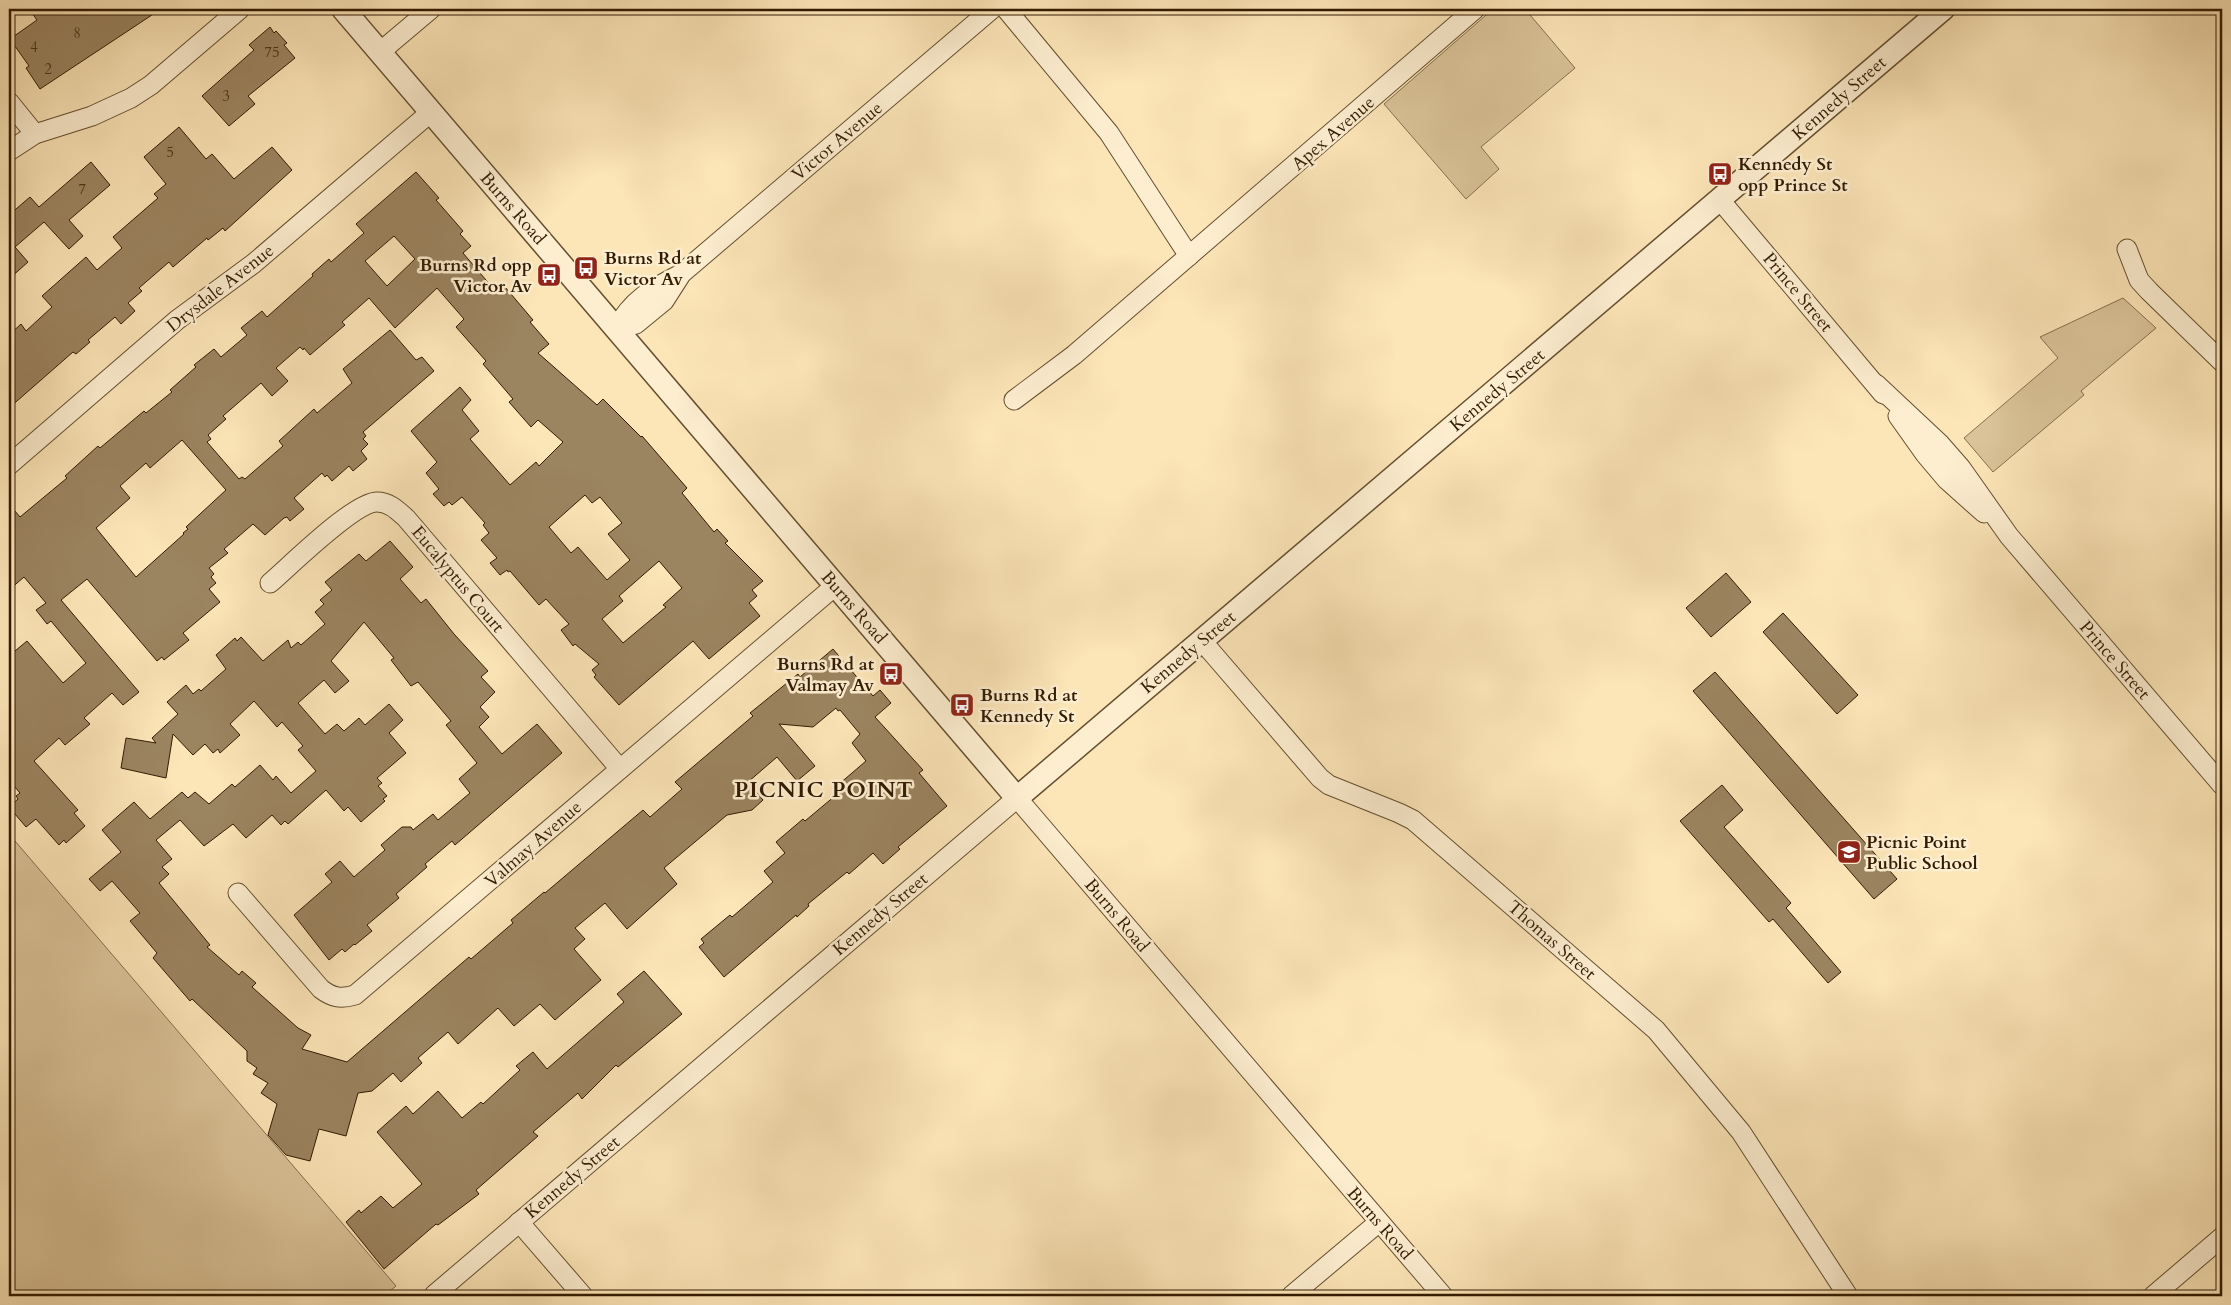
<svg xmlns="http://www.w3.org/2000/svg" width="2231" height="1305" font-family="Cardo,serif">
  <style>
    .green { fill: #dac398; stroke: #866f4d }
    .building { fill: #9b8460; stroke: #321b02; fill-rule: evenodd }
    .lines { fill: none; stroke-linecap: round; stroke-linejoin: round }
    .minor-casing { stroke: #644e2f; stroke-width: 21 }
    .tertiary-casing { stroke: #644e2f; stroke-width: 25 }
    .minor { stroke: #fdeed0; stroke-width: 19 }
    .tertiary { stroke: #fdeed0; stroke-width: 22 }
    .labels { text-anchor: middle; stroke-width: 5; stroke-linejoin: round; paint-order: stroke }
    .number-label { font-size: 15px; fill: #4c351a }
    .street-label { font-size: 18px; fill: #321b02; stroke: #fdeed0 }
    .poi-label { font-size: 18px; font-weight: bold; fill: #321b02; stroke: #fdeed0; text-anchor: start }
    .district-label { font-size: 22px; font-weight: bold; letter-spacing: 1px; fill: #321b02; stroke: #fdeed0 }
  </style>
  <rect width="100%" height="100%" fill="#fce5b7"/>
  <filter id="stains"><feTurbulence type="fractalNoise" baseFrequency=".004" numOctaves="4"/><feColorMatrix values="0 0 0 0 .2 0 0 0 0 .09 0 0 0 0 .02 0 0 0 .5 -.17"/></filter>
  <radialGradient id="worn" r=".72"><stop offset=".6" stop-color="#630" stop-opacity="0"/><stop offset="1" stop-color="#630" stop-opacity=".3"/></radialGradient>
  <g class="green">
    <polygon points="1493,9 1525,9 1575,68 1481,147 1499,169 1466,199 1384,104"/>
    <polygon points="2123,298 2156,328 2081,391 2084,395 1993,472 1964,438 2058,358 2040,337"/>
    <polygon points="9,834 396,1286 384,1296 9,1296"/>
  </g>
  <g class="building">
    <polygon points="29,9 161,9 40,89 26,68 29,66 10,39 37,20"/>
    <polygon points="270,27 274,33 276,31 287,43 284,45 295,58 248,96 255,104 229,126 202,96 254,50 249,45"/>
    <polygon points="179,127 206,159 212,154 234,179 272,147 292,170 225,231 223,228 208,240 207,238 173,267 169,262 139,288 142,291 128,303 135,311 121,324 115,317 88,340 90,342 76,354 73,352 9,408 9,335 21,324 26,331 52,307 42,296 86,257 97,270 122,248 113,237 158,198 154,194 166,184 144,157"/>
    <polygon points="91,162 110,185 69,220 83,236 69,249 44,222 15,247 28,262 9,279 9,215 30,197 39,207"/>
    <path d="M 416,172 L 439,198 L 436,200 L 463,231 L 460,234 L 471,246 L 463,253 L 497,293 L 505,287 L 533,320 L 530,322 L 549,344 L 538,353 L 597,405 L 603,399 L 641,437 L 642,436 L 687,488 L 682,493 L 714,532 L 717,529 L 728,541 L 725,543 L 763,581 L 752,590 L 757,596 L 749,603 L 760,616 L 709,659 L 693,641 L 619,705 L 594,677 L 596,675 L 592,670 L 599,664 L 575,644 L 573,646 L 561,630 L 569,624 L 546,599 L 539,605 L 510,571 L 508,572 L 507,570 L 500,575 L 490,563 L 497,558 L 481,540 L 489,533 L 483,525 L 485,523 L 462,497 L 452,505 L 449,502 L 444,506 L 433,494 L 439,489 L 426,473 L 437,462 L 411,431 L 460,387 L 471,400 L 462,410 L 479,431 L 470,439 L 510,485 L 536,462 L 539,466 L 563,442 L 538,420 L 531,427 L 509,402 L 513,399 L 483,364 L 486,361 L 456,327 L 464,319 L 437,288 L 395,328 L 369,298 L 342,322 L 345,325 L 310,355 L 304,348 L 303,350 L 300,347 L 276,368 L 288,381 L 272,396 L 261,383 L 223,416 L 226,419 L 208,435 L 211,439 L 207,442 L 239,479 L 242,477 L 245,479 L 283,446 L 279,441 L 314,409 L 317,413 L 352,383 L 343,369 L 390,330 L 416,360 L 422,357 L 434,371 L 363,432 L 366,436 L 363,439 L 368,444 L 361,451 L 367,459 L 353,471 L 349,466 L 332,481 L 327,475 L 325,477 L 322,473 L 294,498 L 304,509 L 290,521 L 287,517 L 284,518 L 265,535 L 253,524 L 224,549 L 228,553 L 209,568 L 214,574 L 211,577 L 216,583 L 209,589 L 220,602 L 183,633 L 189,640 L 164,660 L 162,657 L 157,661 L 87,579 L 61,600 L 139,692 L 123,705 L 112,693 L 84,718 L 90,724 L 65,745 L 59,738 L 34,761 L 78,810 L 74,813 L 85,826 L 66,843 L 64,840 L 59,845 L 36,819 L 26,827 L 9,807 L 18,799 L 16,796 L 20,793 L 9,780 L 9,656 L 27,641 L 63,683 L 86,663 L 51,621 L 47,624 L 36,610 L 46,603 L 24,577 L 9,590 L 9,504 L 20,517 L 67,478 L 65,476 L 98,446 L 100,448 L 144,411 L 146,413 L 172,392 L 170,390 L 196,367 L 194,365 L 214,349 L 221,357 L 247,335 L 241,328 L 262,311 L 267,317 L 313,276 L 312,274 L 329,259 L 331,262 L 364,233 L 356,224 ZM 394,236 L 415,259 L 387,286 L 365,261 ZM 182,440 L 226,490 L 186,527 L 188,529 L 183,533 L 184,534 L 136,577 L 96,528 L 130,498 L 120,486 L 146,463 L 150,468 ZM 585,495 L 592,503 L 600,497 L 622,523 L 608,534 L 630,560 L 607,580 L 578,547 L 571,553 L 549,527 ZM 659,561 L 682,588 L 663,605 L 666,607 L 623,643 L 602,619 L 623,601 L 619,596 Z"/>
    <polygon points="390,541 413,567 400,579 421,603 426,599 454,634 488,671 481,677 495,692 480,707 489,717 479,727 502,754 537,724 562,753 455,845 452,841 425,864 427,867 396,894 399,898 367,925 372,931 355,945 354,944 345,952 342,949 329,960 294,915 332,882 325,874 340,861 354,877 385,850 381,845 402,827 411,827 413,830 433,814 438,820 470,793 459,779 477,763 446,725 451,721 418,682 411,686 391,660 394,658 364,622 331,661 349,681 335,693 324,680 298,703 325,734 337,724 344,731 359,718 365,725 389,704 403,720 389,733 406,753 377,778 382,783 378,786 387,796 383,799 385,801 361,822 348,807 344,811 326,790 288,824 285,821 281,825 272,815 246,838 233,824 204,846 180,820 156,840 172,859 162,867 169,874 159,883 210,945 207,947 239,975 242,971 256,983 252,987 298,1028 311,1035 302,1049 347,1062 469,957 471,959 513,923 511,920 544,892 545,893 643,810 650,817 682,789 675,782 753,716 750,713 798,674 800,677 833,649 873,696 880,690 891,703 875,717 923,770 919,773 947,806 898,847 900,849 883,864 873,853 849,874 847,872 808,904 809,906 797,917 796,915 724,977 699,947 704,943 701,939 730,915 732,917 773,882 764,871 785,853 776,842 803,819 805,821 842,790 838,785 866,761 852,743 860,734 840,710 838,711 836,708 813,727 779,724 815,766 797,781 777,757 748,782 763,800 752,810 727,815 664,868 677,884 627,929 605,903 575,928 585,939 574,949 601,980 555,1020 540,1004 514,1026 498,1008 458,1044 448,1032 418,1058 422,1063 401,1082 393,1073 372,1091 358,1093 346,1136 319,1129 310,1161 286,1155 268,1135 277,1104 261,1093 268,1083 253,1074 257,1068 247,1061 247,1051 192,999 190,1001 153,958 157,953 130,921 140,913 112,881 100,891 89,879 121,852 102,830 134,802 150,819 182,792 188,798 195,792 209,804 232,784 235,787 260,765 273,780 276,776 291,793 316,771 298,750 303,746 282,722 277,727 254,701 230,724 240,735 220,753 218,749 213,753 205,744 193,755 173,734 166,778 121,768 126,738 156,743 152,738 178,714 167,702 186,685 193,694 199,689 201,691 226,669 216,655 235,638 237,641 241,637 263,661 288,640 291,648 298,642 301,645 325,624 315,612 324,604 320,600 332,590 325,582 359,554 366,561"/>
    <polygon points="1726,573 1751,602 1711,637 1686,608"/>
    <polygon points="1783,613 1858,695 1837,714 1763,632"/>
    <polygon points="1715,672 1897,879 1874,899 1693,691"/>
    <polygon points="1722,785 1743,810 1724,827 1791,903 1786,908 1841,972 1828,983 1773,919 1769,922 1680,821"/>
    <polygon points="644,971 682,1014 618,1067 616,1065 582,1099 578,1093 533,1132 538,1136 476,1190 479,1194 438,1225 436,1224 384,1269 346,1222 359,1210 361,1213 381,1196 393,1208 422,1184 377,1132 406,1106 413,1114 438,1091 462,1118 481,1102 483,1104 520,1070 516,1066 533,1052 547,1069 624,1002 617,994"/>
  </g>
  <g class="lines">
    <defs>
      <g id="minor">
        <polyline points="1006,9 1109,133 1189,256"/>
        <polyline points="380,52 431,9"/>
        <polyline points="9,102 35,134"/>
        <polyline points="9,151 35,134 92,116 131,98 151,85 240,9"/>
        <polyline points="1720,200 1883,394"/>
        <polyline points="2127,249 2139,280 2149,291 2222,362"/>
        <path d="M 616,329 C 632,299 652,289 681,274 L 992,9"/>
        <polyline points="616,329 636,324 664,301 680,276"/>
        <polyline points="1876,384 1940,444 1961,468 2009,536 2222,785"/>
        <polyline points="1014,400 1074,355 1475,9"/>
        <polyline points="1898,416 1925,454 1947,480 1984,513"/>
        <polyline points="9,465 177,320 253,264 431,112"/>
        <path d="M 270,583 C 290,566 354,502 377,502 C 389,502 397,510 406,518 L 620,769"/>
        <polyline points="1202,641 1320,778 1329,785 1399,813 1413,820 1656,1030 1741,1132 1848,1296"/>
        <path d="M 238,893 L 321,989 C 333,998 341,999 355,995 L 835,586"/>
        <polyline points="519,1222 583,1296"/>
        <polyline points="434,1295 1017,798 1443,1296"/>
        <polyline points="1291,1296 1379,1222"/>
        <polyline points="2153,1296 2222,1237"/>
      </g>
      <polyline id="tertiary" points="343,9 1017,798 1943,9"/>
    </defs>
    <use href="#minor" class="minor-casing"/>
    <use href="#tertiary" class="tertiary-casing"/>
    <use href="#minor" class="minor"/>
    <use href="#tertiary" class="tertiary"/>
  </g>
  <defs>
    <symbol id="bus-square" viewBox="-11 -11 22 22"><rect x="-9" y="-9" width="18" height="18" rx="4" fill="#8f2418" stroke="#fdeed0"/><path d="M-5-6H5V4H4V6H2V4H-2V6H-4V4H-5ZM-3.5-4V0h7V-4ZM-3.5 1.2v1.5H-2V1.2ZM2 1.2v1.5H3.5V1.2Z" fill="#fff"/></symbol>
    <symbol id="school-square" viewBox="-11 -11 22 22"><rect x="-9" y="-9" width="18" height="18" rx="4" fill="#8f2418" stroke="#fdeed0"/><path d="M0-5L7-2L0 1L-7-2ZM-4 1L0 2.5L4 1V4Q0 6-4 4Z" fill="#fff"/></symbol>
  </defs>
  <g fill-rule="evenodd">
    <use href="#bus-square" x="1706" y="160" width="28" height="28"/>
    <use href="#bus-square" x="572" y="254" width="28" height="28"/>
    <use href="#bus-square" x="535" y="261" width="28" height="28"/>
    <use href="#bus-square" x="877" y="660" width="28" height="28"/>
    <use href="#bus-square" x="948" y="691" width="28" height="28"/>
    <use href="#school-square" x="1835" y="838" width="28" height="28"/>
  </g>
  <g class="labels">
    <g class="number-label">
      <text x="77" y="38">8</text>
      <text x="34" y="52">4</text>
      <text x="272" y="57">75</text>
      <text x="48" y="74">2</text>
      <text x="226" y="101">3</text>
      <text x="170" y="157">5</text>
      <text x="82" y="194">7</text>
    </g>
    <g class="street-label">
      <text transform="translate(1839 98) rotate(-41)" y="6">Kennedy Street</text>
      <text transform="translate(1333 133) rotate(-41)" y="6">Apex Avenue</text>
      <text transform="translate(837 141) rotate(-40)" y="6">Victor Avenue</text>
      <text transform="translate(513 208) rotate(49)" y="6">Burns Road</text>
      <text transform="translate(220 288) rotate(-38)" y="6">Drysdale Avenue</text>
      <text transform="translate(1798 292) rotate(50)" y="6">Prince Street</text>
      <text transform="translate(1497 390) rotate(-40)" y="6">Kennedy Street</text>
      <text transform="translate(458 579) rotate(50)" y="6">Eucalyptus Court</text>
      <text transform="translate(854 607) rotate(49)" y="6">Burns Road</text>
      <text transform="translate(1188 652) rotate(-40)" y="6">Kennedy Street</text>
      <text transform="translate(2115 660) rotate(49)" y="6">Prince Street</text>
      <text transform="translate(533 844) rotate(-41)" y="6">Valmay Avenue</text>
      <text transform="translate(880 914) rotate(-40)" y="6">Kennedy Street</text>
      <text transform="translate(1117 915) rotate(50)" y="6">Burns Road</text>
      <text transform="translate(1552 940) rotate(41)" y="6">Thomas Street</text>
      <text transform="translate(572 1177) rotate(-40)" y="6">Kennedy Street</text>
      <text transform="translate(1380 1223) rotate(49)" y="6">Burns Road</text>
    </g>
    <g class="poi-label">
      <text x="1738" y="170">Kennedy St<tspan x="1738" dy="21">opp Prince St</tspan></text>
      <text x="604" y="264">Burns Rd at<tspan x="604" dy="21">Victor Av</tspan></text>
      <text x="532" y="271" text-anchor="end">Burns Rd opp<tspan x="532" dy="21">Victor Av</tspan></text>
      <text x="874" y="670" text-anchor="end">Burns Rd at<tspan x="874" dy="21">Valmay Av</tspan></text>
      <text x="980" y="701">Burns Rd at<tspan x="980" dy="21">Kennedy St</tspan></text>
      <text x="1866" y="848">Picnic Point<tspan x="1866" dy="21">Public School</tspan></text>
    </g>
    <g class="district-label">
      <text x="824" y="797">PICNIC POINT</text>
    </g>
  </g>
  <rect width="2231" height="1305" fill="none" stroke="#fce5b7" stroke-width="30"/>
  <rect x="10" y="10" width="2211" height="1285" fill="none" stroke="#321b02" stroke-width="2.5"/>
  <rect x="15" y="15" width="2201" height="1275" fill="none" stroke="#321b02"/>
  <rect width="100%" height="100%" filter="url(#stains)"/>
  <rect width="100%" height="100%" fill="url(#worn)"/>
</svg>
